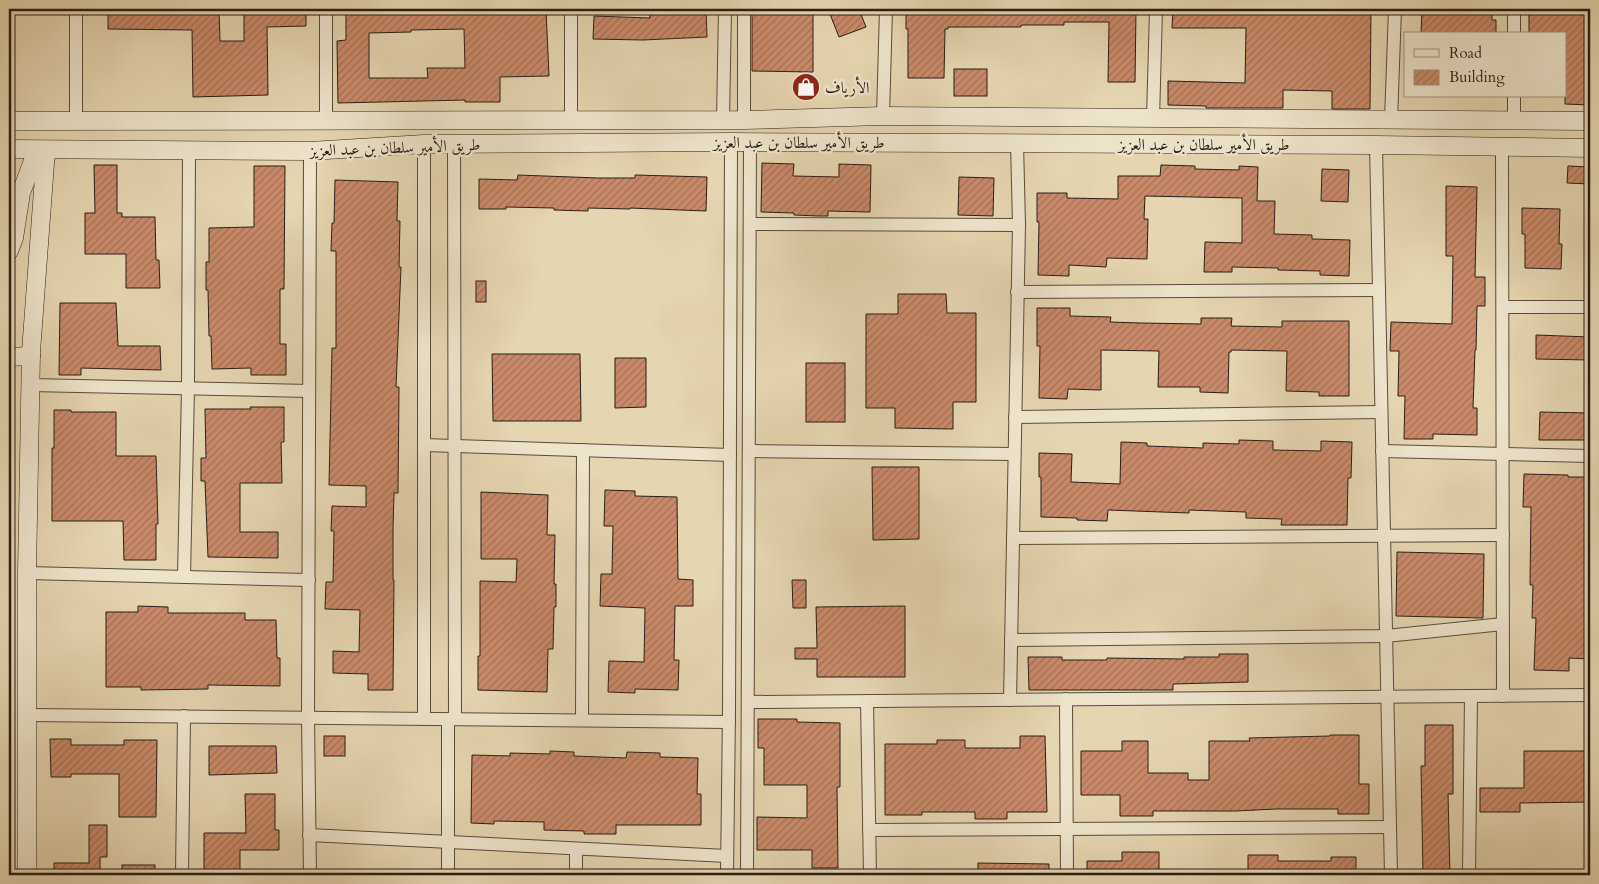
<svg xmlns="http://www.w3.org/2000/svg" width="1599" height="884" font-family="Cardo,Amiri,serif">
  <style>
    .building { fill: url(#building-hatch); stroke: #2a1d17; fill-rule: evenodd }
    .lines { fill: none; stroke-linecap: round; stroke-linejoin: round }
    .street-casing { stroke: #594b3d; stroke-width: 14 }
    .secondary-casing { stroke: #2a1d17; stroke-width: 19 }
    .street { stroke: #eee4cc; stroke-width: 12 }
    .secondary { stroke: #eee4cc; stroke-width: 18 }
    .labels { text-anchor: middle; stroke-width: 5; stroke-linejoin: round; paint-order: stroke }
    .poi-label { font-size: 16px; fill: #2a1d17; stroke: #eee4cc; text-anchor: start }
    .street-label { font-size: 16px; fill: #2a1d17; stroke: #eee4cc }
  </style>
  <defs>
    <pattern id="building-hatch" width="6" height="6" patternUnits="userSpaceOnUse" patternTransform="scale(1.25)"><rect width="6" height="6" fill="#ca8a6a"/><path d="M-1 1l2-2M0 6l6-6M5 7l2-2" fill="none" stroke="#a47056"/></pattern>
  </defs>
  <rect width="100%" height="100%" fill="#e5d5b0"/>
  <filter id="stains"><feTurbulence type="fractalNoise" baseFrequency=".004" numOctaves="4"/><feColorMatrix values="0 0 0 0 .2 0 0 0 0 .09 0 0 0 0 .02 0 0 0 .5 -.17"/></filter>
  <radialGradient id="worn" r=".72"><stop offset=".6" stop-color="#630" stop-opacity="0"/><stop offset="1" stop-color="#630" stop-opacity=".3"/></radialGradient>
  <g class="building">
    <polygon points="108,9 219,9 220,41 244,41 244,9 306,9 306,26 267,27 268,95 193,97 192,30 108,29"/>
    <path d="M 346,9 L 546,9 L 549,76 L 500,77 L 500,102 L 465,102 L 465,100 L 338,103 L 337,41 L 346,40 ZM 464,29 L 465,68 L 427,68 L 428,78 L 369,78 L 369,33 L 411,32 L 411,30 Z"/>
    <polygon points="649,9 706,9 707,37 643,40 593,39 594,16 650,18"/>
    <polygon points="752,9 813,10 813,72 752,71"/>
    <polygon points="828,9 859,9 866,27 839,37"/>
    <polygon points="906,9 1136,9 1135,82 1108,82 1109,22 1064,22 1064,25 1021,25 1021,27 948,27 948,29 945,29 944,78 908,78 908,29 906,29"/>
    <polygon points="1173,9 1371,9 1370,109 1332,109 1332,91 1283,90 1283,108 1206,108 1206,106 1168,105 1168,81 1245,83 1246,28 1172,28"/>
    <polygon points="1422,9 1492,9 1492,20 1496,20 1496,34 1421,34"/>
    <polygon points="1529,9 1590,9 1590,105 1565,104 1565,34 1529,34"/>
    <rect x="954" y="69" width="33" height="27"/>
    <polygon points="762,163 794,164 793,176 839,177 839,164 871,165 870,212 828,211 828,216 819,216 794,215 794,213 761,212"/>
    <polygon points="94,165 117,165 117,213 122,213 122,217 155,217 156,260 159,260 160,288 126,288 126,254 85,254 85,213 95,213"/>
    <polygon points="1161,165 1195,166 1195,169 1239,170 1239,166 1258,167 1257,201 1275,201 1274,234 1312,235 1312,239 1350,240 1349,276 1320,275 1320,271 1278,270 1278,268 1232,267 1232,272 1204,272 1205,242 1242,243 1242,198 1145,196 1144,219 1148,219 1147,259 1107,258 1106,267 1069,265 1069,276 1038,275 1039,222 1037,222 1037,193 1067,193 1067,198 1118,199 1118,176 1160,176"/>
    <polygon points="254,166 285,166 284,289 280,289 280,344 286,344 286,375 251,375 251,368 212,369 211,336 209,336 208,290 206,290 206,262 209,262 209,228 254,227"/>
    <polygon points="1568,166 1590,167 1590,184 1567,183"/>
    <polygon points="1322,169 1349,170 1348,202 1321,201"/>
    <polygon points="518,175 598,178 635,178 635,175 707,177 706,211 630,208 630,209 588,208 588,211 554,210 554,208 506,207 506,209 479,209 479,179 517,180"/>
    <polygon points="959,177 994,178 993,216 958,215"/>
    <polygon points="335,180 398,182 397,221 400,221 399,267 401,267 396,387 399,387 398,493 394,493 393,529 393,580 394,580 393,690 368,690 368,674 333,673 333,651 359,652 360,610 325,609 326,582 333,582 334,531 331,531 332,506 366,507 366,486 329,485 332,348 336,348 336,251 331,251 332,223 334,223"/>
    <polygon points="1446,186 1477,187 1475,277 1485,277 1485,306 1477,306 1476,350 1475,350 1473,408 1477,408 1477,435 1433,434 1433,439 1404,439 1405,396 1398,396 1399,351 1390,351 1391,322 1452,324 1453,256 1446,256"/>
    <polygon points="1522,208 1560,209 1559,244 1562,244 1561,269 1525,268 1525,234 1522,234"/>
    <rect x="476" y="281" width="10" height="21"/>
    <polygon points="898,294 946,294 947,313 976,313 976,402 953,402 953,429 895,428 895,408 866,408 866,314 898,314"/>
    <polygon points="60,303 116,303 118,346 160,346 161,370 81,368 81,375 59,375"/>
    <polygon points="1037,308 1070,308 1070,316 1111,317 1110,322 1141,323 1201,324 1201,318 1232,318 1231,326 1282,327 1282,321 1349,321 1349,396 1319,396 1319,392 1286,391 1287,351 1231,350 1231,352 1229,352 1228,393 1200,392 1200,387 1158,387 1159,351 1101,350 1101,390 1068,389 1067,399 1039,398 1040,346 1037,346"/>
    <polygon points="1536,335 1590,337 1590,360 1536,359"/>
    <polygon points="492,354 580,354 581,421 493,421"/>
    <polygon points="615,358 646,358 646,407 615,408"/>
    <rect x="806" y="363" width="39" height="59"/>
    <polygon points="250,407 284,407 284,442 281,442 282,483 240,483 240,532 278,532 278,558 208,557 205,481 201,481 201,458 206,458 205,409 251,409"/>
    <polygon points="54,410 71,410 71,412 116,412 116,456 156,456 158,524 156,524 156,560 124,560 123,521 52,521 52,448 54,448"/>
    <polygon points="1540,412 1590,413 1590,440 1539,440"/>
    <polygon points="1239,440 1273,441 1273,450 1321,451 1321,441 1352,442 1351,478 1348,478 1347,525 1281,525 1282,519 1246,518 1246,512 1189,510 1189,513 1108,510 1107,521 1077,520 1077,518 1041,517 1041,477 1039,477 1039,453 1072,454 1071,482 1120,484 1121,442 1147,443 1147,446 1203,448 1203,443 1239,444"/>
    <polygon points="872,467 919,467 919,539 873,540"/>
    <polygon points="1524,474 1568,475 1568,477 1590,477 1590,659 1569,658 1569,671 1534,670 1536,618 1532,618 1533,585 1530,585 1531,507 1523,507"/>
    <polygon points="605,490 635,491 635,496 677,497 678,579 693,580 693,606 675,606 674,660 679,660 678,690 635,689 635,693 608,692 609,661 644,662 645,608 600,606 601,574 612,574 613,526 604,526"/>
    <polygon points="481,492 548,495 547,535 555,535 554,584 556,584 556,607 554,607 553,649 548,649 547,692 478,690 478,656 480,656 480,581 516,582 517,559 481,559"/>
    <polygon points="1397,552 1484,554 1483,618 1396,616"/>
    <polygon points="792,580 806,580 806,608 793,608"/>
    <polygon points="138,606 168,607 168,613 245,613 245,620 276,620 277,658 280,658 280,686 208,685 208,689 141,690 141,687 106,687 106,612 138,612"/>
    <polygon points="905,606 905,677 817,677 817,659 795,659 795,648 817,648 816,607"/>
    <polygon points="1219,654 1248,654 1248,682 1173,684 1173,690 1029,690 1028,657 1062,657 1062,660 1107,660 1107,658 1184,659 1184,657 1219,657"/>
    <polygon points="758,719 797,719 797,722 840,723 840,787 837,787 838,868 812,868 812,850 757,850 757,817 807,818 807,785 764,785 764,748 758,748"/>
    <polygon points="1425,725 1453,725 1453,794 1448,794 1450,875 1423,875 1421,766 1425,766"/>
    <polygon points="1330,735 1359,735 1359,784 1369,784 1369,814 1338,814 1338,809 1276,809 1236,811 1153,811 1153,816 1120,816 1120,795 1081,795 1081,751 1122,751 1122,741 1148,741 1148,773 1188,773 1188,780 1209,780 1209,741 1250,741 1249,738 1330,736"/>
    <rect x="324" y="736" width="21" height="20"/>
    <polygon points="1020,736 1045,736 1047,812 1007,812 1007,819 975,819 975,812 922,812 922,815 885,815 885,744 937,744 937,740 965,740 965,748 1020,748"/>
    <polygon points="50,739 71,739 71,745 124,745 124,740 157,740 156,817 119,817 119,774 71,774 71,777 51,777"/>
    <polygon points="209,746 276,746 277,773 209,775"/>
    <polygon points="550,751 574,752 574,756 626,758 627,752 660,753 660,757 698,758 697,794 701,794 701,825 616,825 616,834 584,834 584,831 544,830 544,822 494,821 494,824 471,823 472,755 510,756 510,753 550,754"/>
    <polygon points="1524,751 1590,751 1590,802 1520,803 1520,812 1480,812 1480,788 1524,788"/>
    <polygon points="245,794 275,794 275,830 279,830 279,850 240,850 240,875 204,875 204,833 246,833"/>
    <polygon points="89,825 107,825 107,857 100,857 100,875 54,875 54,863 89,863"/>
    <polygon points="1122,852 1159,852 1159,875 1087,875 1087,861 1122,861"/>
    <polygon points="1248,855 1278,855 1278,861 1331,861 1331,857 1356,857 1356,875 1248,875"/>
    <polygon points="978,863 1049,864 1049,875 978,875"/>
    <rect x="122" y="865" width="33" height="10"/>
  </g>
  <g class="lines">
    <defs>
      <g id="street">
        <polyline points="1514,34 1514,9"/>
        <polyline points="883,116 886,9"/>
        <polyline points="1153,119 1156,9"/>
        <polyline points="76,120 76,9"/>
        <polyline points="326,120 326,9"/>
        <polyline points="571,120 571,9"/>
        <polyline points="723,120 725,9"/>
        <polyline points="744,120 744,9"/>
        <polyline points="1391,120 1395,9"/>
        <polyline points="1514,122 1514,96"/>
        <polyline points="454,144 455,719"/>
        <polyline points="1376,145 1391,875"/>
        <polyline points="1502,147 1503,696"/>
        <polyline points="751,224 1019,225"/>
        <polyline points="1017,292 1379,290"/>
        <polyline points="1503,307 1590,307"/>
        <polyline points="30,385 309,391"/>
        <polyline points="1015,417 1381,412"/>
        <polyline points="424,445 730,455"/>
        <polyline points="750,451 1014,454"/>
        <polyline points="1382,451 1590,456"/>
        <polyline points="1013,538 1503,535"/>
        <polyline points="27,573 309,580"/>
        <polyline points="184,577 188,388 189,150"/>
        <polyline points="1011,640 1386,636 1503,624"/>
        <polyline points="1066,699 1067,875"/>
        <polyline points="1010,700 1019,225 1017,143"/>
        <polyline points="867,701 870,875"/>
        <polyline points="749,702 1590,695"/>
        <polyline points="27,715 729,722"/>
        <polyline points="424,719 424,144"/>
        <polyline points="448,719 448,875"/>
        <polyline points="582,720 583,450"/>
        <polyline points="869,830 1390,827"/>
        <polyline points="309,835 727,856"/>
        <polyline points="576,849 576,875"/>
        <polyline points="182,875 184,716"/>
        <polyline points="310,875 308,718 310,151"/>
        <polyline points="727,875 729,712 731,142"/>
        <polyline points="747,875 750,142"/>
        <polyline points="1469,875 1471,696"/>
      </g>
      <g id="secondary">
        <polyline points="9,121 744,120 883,116 1590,121"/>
        <polyline points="9,149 310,151 424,144 731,142 1376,145 1590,148"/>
        <polyline points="9,251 14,238 21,193 37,150"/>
        <polyline points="9,357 31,356"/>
        <polyline points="27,875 27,573 31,352 46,150"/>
      </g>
    </defs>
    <use href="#street" class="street-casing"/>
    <use href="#secondary" class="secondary-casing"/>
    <use href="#street" class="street"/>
    <use href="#secondary" class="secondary"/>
  </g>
  <defs>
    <symbol id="shop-disc" viewBox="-11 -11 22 22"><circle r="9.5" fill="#8f2418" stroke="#eee4cc"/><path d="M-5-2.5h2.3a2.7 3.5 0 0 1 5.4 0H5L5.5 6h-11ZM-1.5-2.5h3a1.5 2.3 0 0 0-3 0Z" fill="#fff"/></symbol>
  </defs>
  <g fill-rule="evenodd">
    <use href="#shop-disc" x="790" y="71" width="32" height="32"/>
  </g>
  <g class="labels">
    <g class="poi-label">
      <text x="825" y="93">الأرياف</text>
    </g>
    <g class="street-label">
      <text x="799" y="148">طريق الأمير سلطان بن عبد العزيز</text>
      <text x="1204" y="150">طريق الأمير سلطان بن عبد العزيز</text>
      <text transform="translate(395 147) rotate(-2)" y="6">طريق الأمير سلطان بن عبد العزيز</text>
    </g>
  </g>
  <rect width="1599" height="884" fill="none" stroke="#e5d5b0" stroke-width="30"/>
  <rect x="10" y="10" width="1579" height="864" fill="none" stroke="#2a1d17" stroke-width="2.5"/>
  <rect x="15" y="15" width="1569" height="854" fill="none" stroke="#2a1d17"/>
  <rect x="1404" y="32" width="162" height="65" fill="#eee4cc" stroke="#a09484"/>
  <rect x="1414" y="49" width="25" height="8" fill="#eee4cc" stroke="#a09484"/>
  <text x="1449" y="58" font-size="15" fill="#2a1d17">Road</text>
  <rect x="1414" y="70" width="25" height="15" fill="url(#building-hatch)" stroke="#a09484"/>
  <text x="1449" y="82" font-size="15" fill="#2a1d17">Building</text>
  <rect width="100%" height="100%" filter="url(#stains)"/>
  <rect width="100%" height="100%" fill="url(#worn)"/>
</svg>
